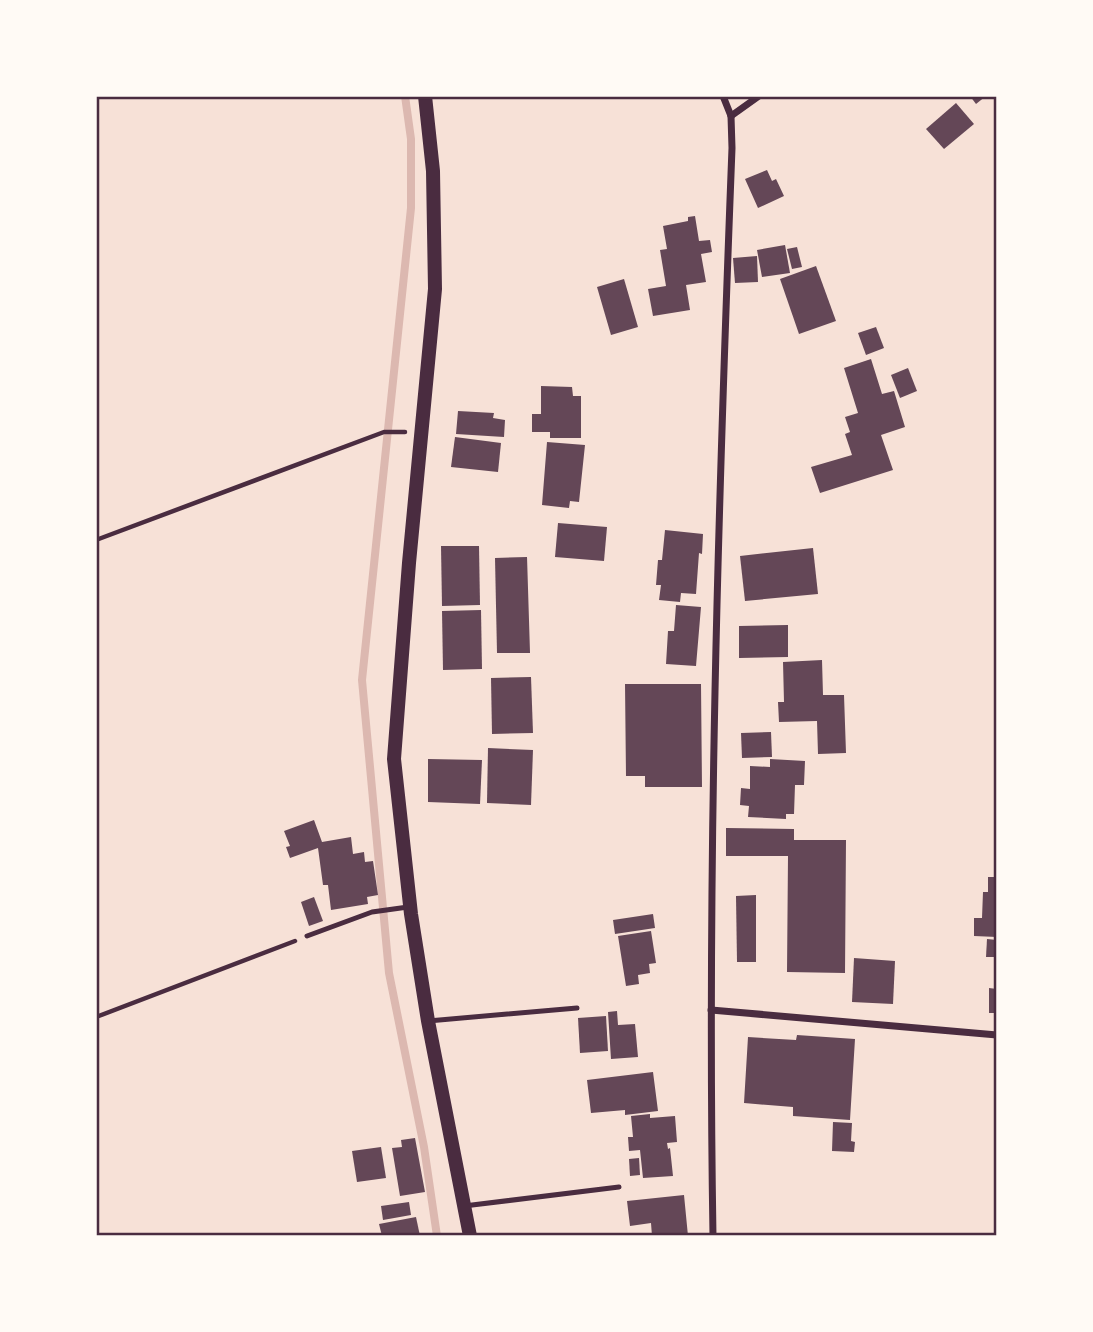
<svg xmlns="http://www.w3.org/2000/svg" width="1093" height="1332" font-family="'Fira Sans',sans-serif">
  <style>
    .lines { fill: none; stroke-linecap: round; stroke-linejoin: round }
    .stream { stroke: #dcb8b0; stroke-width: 8 }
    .building { fill: #644757 }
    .path { stroke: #4a2c40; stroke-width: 4.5 }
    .service { stroke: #4a2c40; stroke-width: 5 }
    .minor { stroke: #4a2c40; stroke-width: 7 }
    .secondary { stroke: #4a2c40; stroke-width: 14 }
    .neatline { fill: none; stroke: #4a2c40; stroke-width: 2.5 }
  </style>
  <rect width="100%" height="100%" fill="#f7e1d7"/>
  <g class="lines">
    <polyline class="stream" points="405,96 411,139 411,208 362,680 389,973 424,1147 437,1236"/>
  </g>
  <g class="building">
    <polygon points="970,96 986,96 976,104"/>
    <polygon points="956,103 974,124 944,149 926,129"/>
    <polygon points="767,170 772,181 776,179 784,196 758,208 745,179"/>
    <polygon points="695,216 699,241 710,240 712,252 701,254 706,282 686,285 690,310 653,316 648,289 666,286 660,250 667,249 663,226 688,221 688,217"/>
    <polygon points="785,245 790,273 762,277 757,250"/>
    <polygon points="797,247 802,267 792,269 787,249"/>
    <polygon points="757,256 758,282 735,283 733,258"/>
    <polygon points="816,266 836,321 799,334 780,279"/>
    <polygon points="624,279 638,327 611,335 597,287"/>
    <polygon points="876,327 884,348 866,355 858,333"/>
    <polygon points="871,359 882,394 894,391 905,427 881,435 893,470 820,493 811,467 852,455 845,434 850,432 845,417 858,413 844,368"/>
    <polygon points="908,368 917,391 900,398 891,375"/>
    <polygon points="541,386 572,387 573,396 581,396 581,438 550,438 550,432 532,432 532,414 541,414"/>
    <polygon points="458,411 494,413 493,418 505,420 504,437 456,434"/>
    <polygon points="455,437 501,443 498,472 451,467"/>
    <polygon points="547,442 585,445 579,502 570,501 569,508 542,505"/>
    <polygon points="558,523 607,527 604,561 555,557"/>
    <polygon points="665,530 703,534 702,554 699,553 696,594 681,593 680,602 659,600 661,585 656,585 658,560 662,560"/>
    <polygon points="441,546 479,546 480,605 442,606"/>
    <polygon points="813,548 818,594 745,601 740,556"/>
    <polygon points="527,557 530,653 497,653 495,558"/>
    <polygon points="676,605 701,607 696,666 666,664 668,631 674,631"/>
    <polygon points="481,610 482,669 443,670 442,611"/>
    <polygon points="788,625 788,657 739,658 739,626"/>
    <polygon points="822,660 823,695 844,695 846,753 818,754 817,721 779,722 778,702 784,702 783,662"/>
    <polygon points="531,677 533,733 492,734 491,678"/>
    <polygon points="625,684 701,684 702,787 645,787 645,776 626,776"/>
    <polygon points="771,732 772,757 742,758 741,733"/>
    <polygon points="488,748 533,750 531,805 487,803"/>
    <polygon points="428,759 482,760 480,804 428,802"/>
    <polygon points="770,759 805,761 804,785 795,785 794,814 786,814 786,819 748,817 749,806 740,805 741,788 750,789 750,766 770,767"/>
    <polygon points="314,820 322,842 351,837 353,854 364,852 365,862 373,861 378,895 367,897 368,904 331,910 328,885 323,885 318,848 290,858 286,847 290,846 284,831"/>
    <polygon points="726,828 794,829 794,840 846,840 845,973 787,972 788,856 726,856"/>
    <polygon points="988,877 997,877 997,937 974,936 974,918 982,918 983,892 988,892"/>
    <polygon points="756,895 756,962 737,962 736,896"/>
    <polygon points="314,897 323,921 309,926 301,902"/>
    <polygon points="653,914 655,928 615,934 613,920"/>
    <polygon points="651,931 656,963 649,964 650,973 638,975 639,984 626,986 618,936"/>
    <polygon points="987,939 997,940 997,957 986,957"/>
    <polygon points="854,958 895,961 893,1004 852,1002"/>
    <polygon points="989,988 997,989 997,1013 989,1013"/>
    <polygon points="617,1011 618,1025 635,1024 638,1057 611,1059 608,1012"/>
    <polygon points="606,1016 608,1051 580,1053 578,1018"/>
    <polygon points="797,1035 855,1039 850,1120 793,1116 793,1107 744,1103 748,1037 796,1040"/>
    <polygon points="653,1072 658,1111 625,1115 625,1110 591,1113 587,1080"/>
    <polygon points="650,1114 650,1118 675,1116 677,1142 667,1143 668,1149 670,1148 673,1176 643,1178 640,1150 629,1151 628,1137 633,1137 631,1116"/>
    <polygon points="833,1122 852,1123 851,1141 855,1142 854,1152 832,1151"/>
    <polygon points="415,1138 425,1192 400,1196 392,1148 402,1147 401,1140"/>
    <polygon points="381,1147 386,1178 357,1182 352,1151"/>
    <polygon points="639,1158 640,1175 630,1176 629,1159"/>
    <polygon points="684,1195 688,1236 652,1236 651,1223 630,1226 627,1201"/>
    <polygon points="409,1202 411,1215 383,1220 381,1206"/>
    <polygon points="416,1217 420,1236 382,1236 379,1224"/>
  </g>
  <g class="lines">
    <g class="path">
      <polyline points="96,540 384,432 405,432"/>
      <polyline points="96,1017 295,941"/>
    </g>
    <g class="service">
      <polyline points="307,936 372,912 408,907"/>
      <polyline points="428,1021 577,1008"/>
      <polyline points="464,1206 619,1187"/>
    </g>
    <g class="minor">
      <polyline points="731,116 759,96"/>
      <polyline points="711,1010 997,1035"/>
      <path d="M 713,1236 C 707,873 718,510 732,148 L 731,116 L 723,96"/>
    </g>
    <polyline class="secondary" points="425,96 433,171 435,289 409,563 394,759 411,914 428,1021 470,1236"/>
  </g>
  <rect width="1093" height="1332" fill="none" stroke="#fffaf5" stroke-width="196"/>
  <rect x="98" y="98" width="897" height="1136" class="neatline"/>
</svg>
